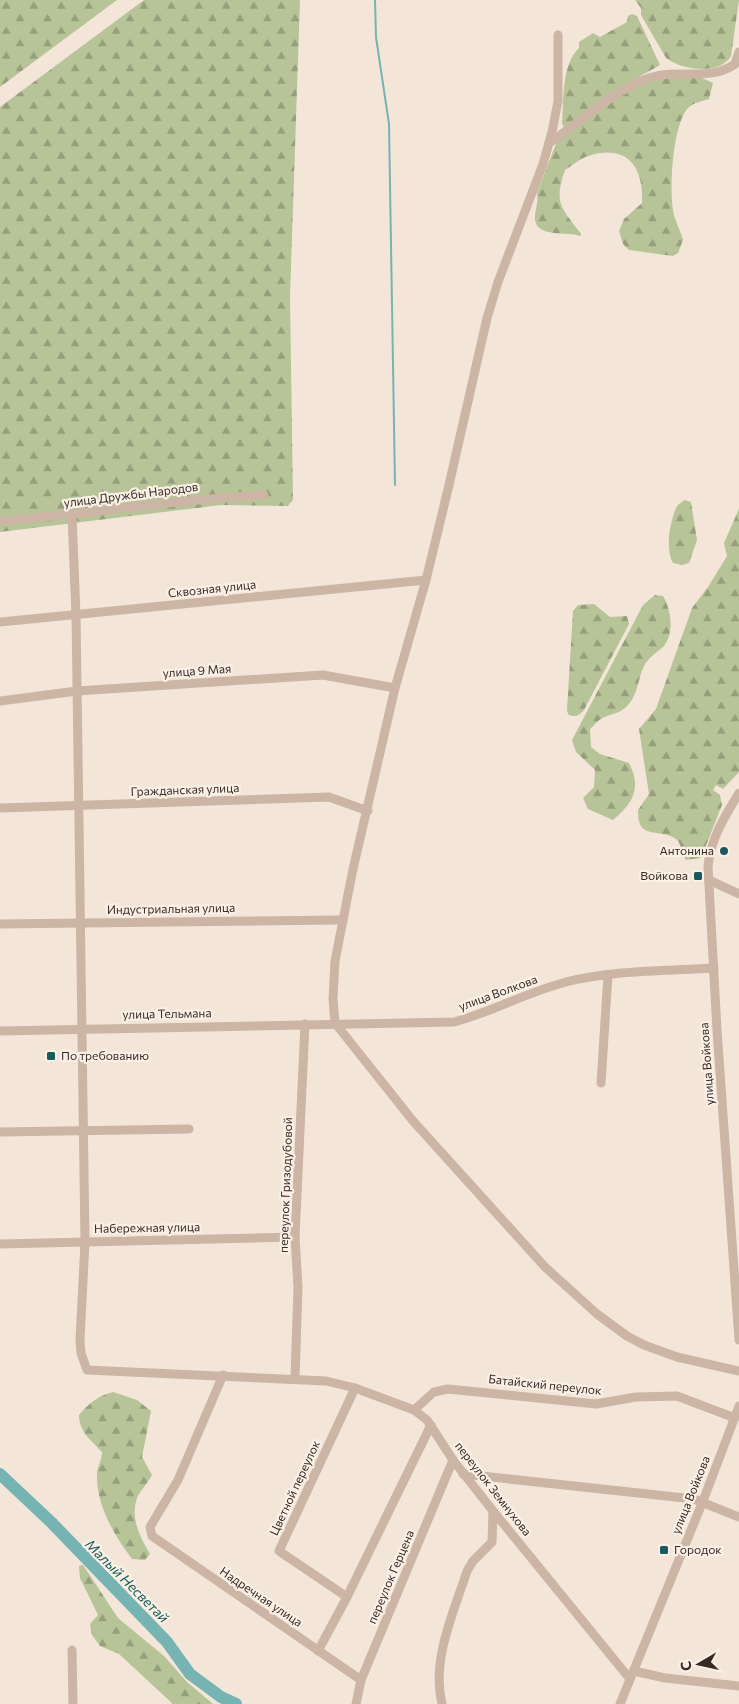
<svg xmlns="http://www.w3.org/2000/svg" width="739" height="1704" font-family="Commissioner,sans-serif">
  <style>
    .forest { fill: url(#forest-firs) }
    .lines { fill: none; stroke-linecap: round; stroke-linejoin: round }
    .stream { stroke: #76b3b3; stroke-width: 2 }
    .river { stroke: #76b3b3; stroke-width: 12 }
    .minor { stroke: #ccb5a4; stroke-width: 9 }
    .poi-dot { fill: #195b5c; stroke: #fbf0e6; stroke-width: 2 }
    .labels { text-anchor: middle; stroke-width: 4.5; stroke-linejoin: round; paint-order: stroke }
    .street-label { font-size: 12px; fill: #372b26; stroke: #fbf0e6 }
    .poi-label { font-size: 12px; fill: #372b26; stroke: #fbf0e6; text-anchor: end }
    .water-label { font-size: 14px; font-style: italic; fill: #195b5c; stroke: #fbf0e6 }
  </style>
  <defs>
    <pattern id="forest-firs" width="22" height="20" patternUnits="userSpaceOnUse" patternTransform="scale(1.25)"><rect width="22" height="20" fill="#b7c498"/><path d="M5 1l3.5 6h-7zM16 11l3.5 6h-7z" fill="#969f7c"/></pattern>
  </defs>
  <rect width="100%" height="100%" fill="#f3e6d9"/>
  <g class="forest">
    <polygon points="0,0 117,0 0,87"/>
    <polygon points="144,0 300,0 290,297 293,500 288,506 221,505 0,532 0,107"/>
    <path d="M 635,0 L 739,0 L 731,56 C 719,76 682,70 666,58 L 641,15 L 641,8 Z"/>
    <path d="M 632,14 L 637,16 L 660,65 L 614,91 L 564,127 L 562,124 C 564,101 561,65 579,48 L 579,42 L 593,33 L 600,37 L 627,22 L 628,16 Z"/>
    <path d="M 669,75 L 702,78 L 713,83 L 709,99 C 701,102 694,102 688,108 C 672,125 668,197 675,218 C 677,225 681,232 683,240 L 678,253 L 673,256 L 629,250 L 623,244 L 619,231 L 624,219 L 642,203 C 644,167 627,143 588,156 C 579,159 572,166 565,170 C 553,204 562,208 581,234 L 580,236 C 567,231 538,238 535,220 C 534,212 539,202 537,193 L 557,141 L 628,90 Z"/>
    <path d="M 685,500 L 691,502 L 697,540 L 689,563 L 682,565 L 673,563 C 665,550 670,522 676,508 C 678,504 682,502 685,500 Z"/>
    <path d="M 739,509 L 739,772 L 723,789 L 716,785 L 713,790 L 720,795 L 722,805 L 701,858 L 686,860 C 681,854 682,844 676,839 C 659,827 637,842 638,810 L 649,794 L 639,729 L 656,709 L 692,608 L 708,587 L 727,556 L 724,543 Z"/>
    <path d="M 655,595 L 663,596 C 671,609 675,634 663,647 C 656,653 649,657 644,666 C 638,678 638,694 628,705 C 619,715 611,713 601,719 C 597,721 594,726 590,729 L 591,747 L 600,754 L 629,763 C 642,788 633,803 613,820 L 588,809 L 583,798 L 594,787 L 595,770 L 576,752 L 572,740 L 643,605 Z"/>
    <path d="M 594,604 L 610,617 L 627,616 L 629,624 L 584,710 C 579,716 575,718 568,714 L 567,710 L 573,611 L 578,605 Z"/>
    <path d="M 113,1392 L 137,1400 L 151,1411 L 142,1457 L 152,1475 C 149,1482 139,1492 137,1498 C 130,1518 140,1537 150,1554 L 145,1560 L 132,1559 C 114,1535 96,1505 97,1474 C 97,1467 102,1460 102,1452 C 91,1440 79,1432 79,1415 C 89,1403 98,1396 113,1392 Z"/>
    <polygon points="83,1565 118,1618 164,1656 187,1682 213,1704 173,1704 119,1654 100,1646 92,1635 90,1624 98,1615 80,1578 79,1566"/>
  </g>
  <g class="lines">
    <polyline class="stream" points="375,0 376,37 389,124 395,485"/>
    <polyline class="river" points="0,1474 51,1522 167,1642 190,1674 221,1697 236,1704"/>
    <g class="minor">
      <polyline points="558,35 558,101 552,132 543,164 498,282 487,318 449,485 426,580 395,688 353,869 335,961 333,999 335,1023 413,1121 545,1267 597,1314 627,1336 644,1345 677,1357 739,1371"/>
      <path d="M 549,143 C 582,121 612,91 649,78 C 678,68 710,82 735,64 L 739,52"/>
      <polyline points="72,515 76,615 85,1242 80,1340 81,1353 87,1370 326,1381 355,1388 414,1410 427,1420 453,1460 493,1511 630,1679"/>
      <path d="M 0,521 C 88,514 176,499 264,495"/>
      <polyline points="0,622 426,580"/>
      <polyline points="0,701 77,691 323,675 395,688"/>
      <path d="M 739,793 C 725,816 710,839 708,867 L 717,1030 L 739,1340"/>
      <polyline points="0,808 329,797 368,811"/>
      <polyline points="709,880 739,894"/>
      <polyline points="0,924 343,920"/>
      <path d="M 0,1031 L 454,1022 C 492,1012 527,992 566,982 C 613,970 665,971 714,968"/>
      <polyline points="601,1083 608,975"/>
      <polyline points="0,1132 189,1129"/>
      <polyline points="0,1244 295,1237"/>
      <polyline points="223,1375 178,1480 150,1527 152,1536 361,1680"/>
      <polyline points="295,1378 298,1287 295,1237 305,1024"/>
      <polyline points="414,1410 434,1392 448,1389 596,1404 636,1397 677,1396 735,1418"/>
      <polyline points="463,1474 694,1499 739,1517"/>
      <polyline points="347,1597 279,1551 355,1388"/>
      <polyline points="72,1650 73,1704"/>
      <polyline points="318,1651 347,1597 431,1425"/>
      <polyline points="634,1671 665,1678 739,1686"/>
      <polyline points="356,1704 361,1680 453,1460"/>
      <path d="M 442,1704 C 431,1660 454,1612 467,1571 L 473,1561 L 492,1542 L 493,1511"/>
      <polyline points="620,1704 703,1501 739,1406"/>
    </g>
  </g>
  <g class="poi-dot">
    <circle cx="724" cy="851" r="5"/>
    <rect x="693" y="871" width="10" height="10" rx="2.5"/>
    <rect x="46" y="1051" width="10" height="10" rx="2.5"/>
    <rect x="659" y="1545" width="10" height="10" rx="2.5"/>
  </g>
  <g class="labels">
    <g class="street-label">
      <text transform="translate(131 495) rotate(-7)" y="4">улица Дружбы Народов</text>
      <text transform="translate(212 589) rotate(-6)" y="4">Сквозная улица</text>
      <text transform="translate(197 671) rotate(-4)" y="4">улица 9 Мая</text>
      <text transform="translate(185 790) rotate(-2)" y="4">Гражданская улица</text>
      <text transform="translate(171 909) rotate(-1)" y="4">Индустриальная улица</text>
      <text transform="translate(498 993) rotate(-20)" y="4">улица Волкова</text>
      <text transform="translate(167 1014) rotate(-1)" y="4">улица Тельмана</text>
      <text transform="translate(707 1064) rotate(-94)" y="4">улица Войкова</text>
      <text transform="translate(286 1185) rotate(-88)" y="4">переулок Гризодубовой</text>
      <text transform="translate(147 1228) rotate(-1)" y="4">Набережная улица</text>
      <text transform="translate(545 1385) rotate(6)" y="4">Батайский переулок</text>
      <text transform="translate(295 1488) rotate(-65)" y="4">Цветной переулок</text>
      <text transform="translate(493 1489) rotate(52)" y="4">переулок Земнухова</text>
      <text transform="translate(691 1495) rotate(-68)" y="4">улица Войкова</text>
      <text transform="translate(391 1577) rotate(-67)" y="4">переулок Герцена</text>
      <text transform="translate(261 1597) rotate(34)" y="4">Надречная улица</text>
    </g>
    <g class="poi-label">
      <text x="714" y="855">Антонина</text>
      <text x="688" y="880">Войкова</text>
      <text x="61" y="1060" text-anchor="start">По требованию</text>
      <text x="674" y="1554" text-anchor="start">Городок</text>
    </g>
    <g class="water-label">
      <text transform="translate(127 1581) rotate(45)" y="5">Малый Несветай</text>
    </g>
  </g>
  <g transform="translate(699 1664) rotate(261)" stroke="#fbf0e6" stroke-width="4" paint-order="stroke">
  <path d="M0-4L9 19L0 12L-9 19Z" fill="#372b26"/>
  <text y="-8" font-size="14" font-weight="bold" text-anchor="middle" fill="#372b26">С</text>
  </g>
</svg>
